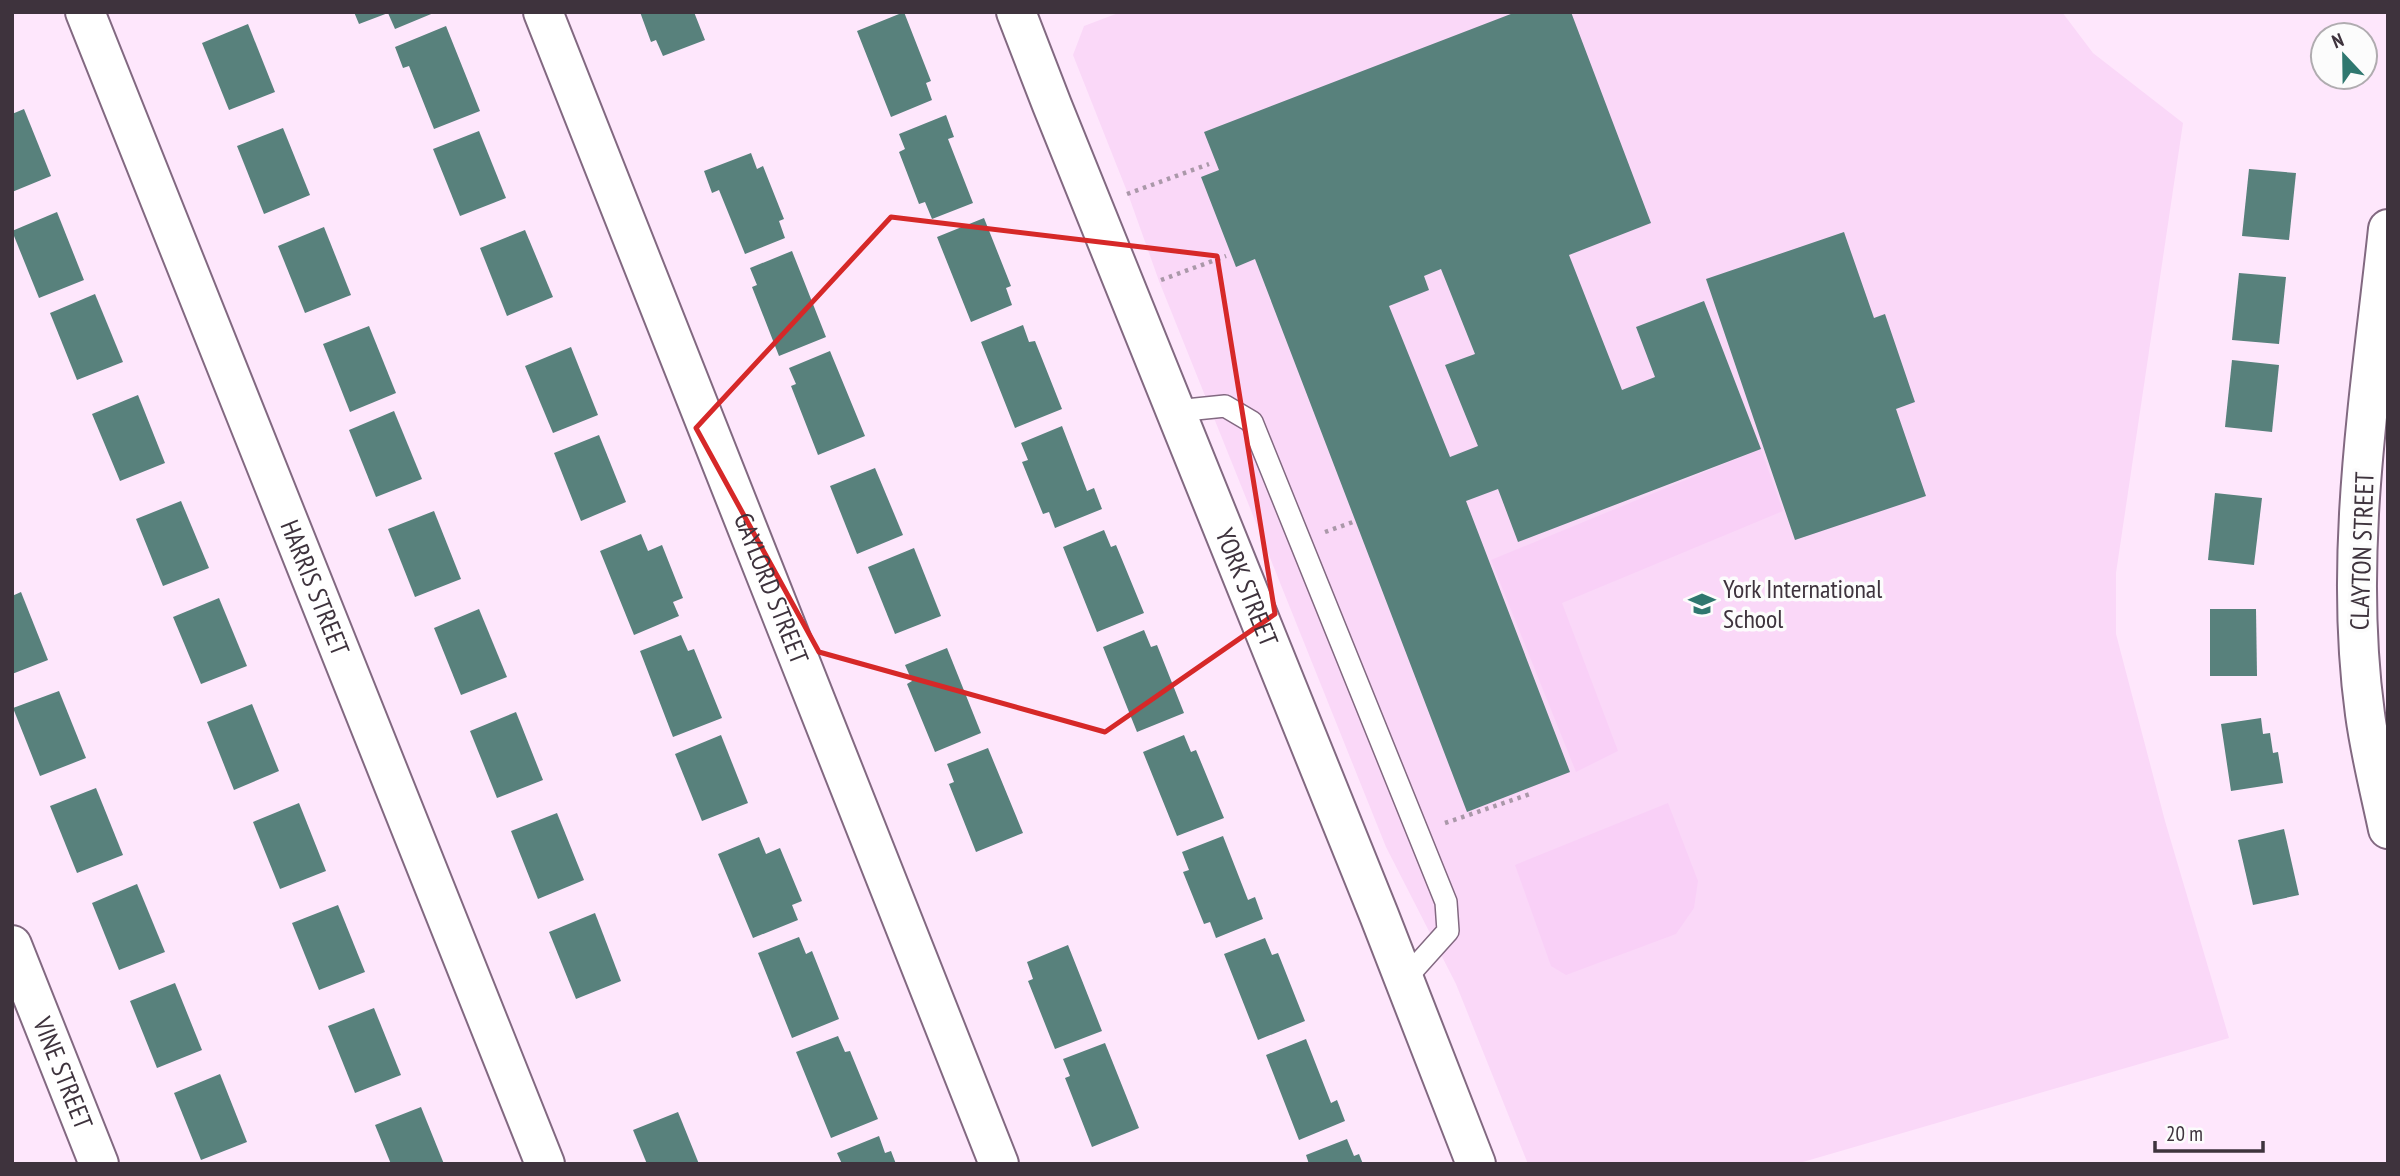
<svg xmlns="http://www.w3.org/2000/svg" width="2400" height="1176" font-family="'PT Sans Narrow',sans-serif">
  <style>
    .built { fill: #fad8f8 }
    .green { fill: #f9d0f7 }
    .building { fill: #58817c; fill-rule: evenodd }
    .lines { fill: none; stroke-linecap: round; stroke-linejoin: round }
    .lane-casing { stroke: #826981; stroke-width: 24 }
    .street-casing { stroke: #826981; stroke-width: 42 }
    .path { stroke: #aa98a9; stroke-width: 4.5; stroke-dasharray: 3.5 5; stroke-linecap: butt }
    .lane { stroke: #fff; stroke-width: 21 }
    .street { stroke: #fff; stroke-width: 38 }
    .marked { fill: none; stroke: #d62828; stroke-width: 5; stroke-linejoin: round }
    .labels { text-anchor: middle; stroke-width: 7; stroke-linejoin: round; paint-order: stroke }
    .street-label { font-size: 26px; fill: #3e333d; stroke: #fcfcfc }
    .poi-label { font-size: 26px; fill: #3e333d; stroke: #fcfcfc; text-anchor: start }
  </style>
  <rect width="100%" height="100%" fill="#fee7fc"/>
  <polygon class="built" points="1121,12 2062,12 2093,53 2183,123 2116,573 2116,634 2165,821 2229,1038 1796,1164 1528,1164 1456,984 1386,847 1159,281 1128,194 1073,55 1084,26"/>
  <g class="green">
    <polygon points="1761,449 1783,511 1562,603 1618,751 1576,772 1491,560"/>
    <polygon points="1668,803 1698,881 1694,908 1676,934 1566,975 1551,966 1515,865"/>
  </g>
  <g class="building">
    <polygon points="354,12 436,12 395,29 388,13 359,24"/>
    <polygon points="640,12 694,12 705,40 663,56 656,40 651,42"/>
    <polygon points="904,12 931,81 926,83 932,100 891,117 857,31"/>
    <path d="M 1516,12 L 1571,12 L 1651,223 L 1569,255 L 1622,390 L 1655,377 L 1636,327 L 1704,301 L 1761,449 L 1518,542 L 1498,489 L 1466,501 L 1570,772 L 1467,812 L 1255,259 L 1236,267 L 1201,177 L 1219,170 L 1204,132 ZM 1441,269 L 1475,354 L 1445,365 L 1478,446 L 1450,457 L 1389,306 L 1429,290 L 1424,276 Z"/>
    <polygon points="248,24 275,92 229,110 202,43"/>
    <polygon points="446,26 480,111 434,129 409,66 403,68 395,47"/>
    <polygon points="24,109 51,176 12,192 12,114"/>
    <polygon points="946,115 954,137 948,139 973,203 932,219 925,202 919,204 899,152 905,149 899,134"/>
    <polygon points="283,128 310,195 264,214 237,146"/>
    <polygon points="479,131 506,198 460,216 433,149"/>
    <polygon points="751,153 757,169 763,166 784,219 779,221 785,238 745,254 719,190 712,193 704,171"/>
    <polygon points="2249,169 2296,173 2289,240 2242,236"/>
    <polygon points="57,212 84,280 39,298 12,231"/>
    <polygon points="984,218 1011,286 1006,288 1012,305 971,322 937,237"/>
    <polygon points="324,227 351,295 305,313 278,246"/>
    <polygon points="525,230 553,297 507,316 480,248"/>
    <polygon points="1844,232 1874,318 1885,314 1915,402 1896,409 1926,496 1795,540 1706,279"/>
    <polygon points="792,251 826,337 779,356 752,287 757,285 750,268"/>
    <polygon points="2239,273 2286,277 2279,344 2232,340"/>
    <polygon points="95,294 123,362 77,380 50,313"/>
    <polygon points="1023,325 1029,342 1035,341 1062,409 1015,428 981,342"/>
    <polygon points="369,326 396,393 350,412 323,344"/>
    <polygon points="571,347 598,415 553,433 525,366"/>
    <polygon points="830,351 865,436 818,455 791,386 796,384 789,368"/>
    <polygon points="2232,360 2279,365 2272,432 2225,427"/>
    <polygon points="138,395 165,463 120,481 92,414"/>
    <polygon points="394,411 422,479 376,497 349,430"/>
    <polygon points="1062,426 1087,491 1094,488 1102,509 1055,528 1049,512 1043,514 1022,462 1028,460 1021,443"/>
    <polygon points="599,435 626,502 581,521 554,453"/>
    <polygon points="875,468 903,535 857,554 830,486"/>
    <polygon points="2215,493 2262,498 2254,565 2208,560"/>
    <polygon points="181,501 209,568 163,586 136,519"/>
    <polygon points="434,511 461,579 415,597 388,529"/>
    <polygon points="1104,530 1111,547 1116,545 1144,613 1097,632 1063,547"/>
    <polygon points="641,534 648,551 662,545 683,598 673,602 679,616 634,635 600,551"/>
    <polygon points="914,548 941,616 895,634 868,567"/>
    <polygon points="21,592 48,660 12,674 12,596"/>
    <polygon points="219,598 247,666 201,684 173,617"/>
    <polygon points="479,609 507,677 461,695 434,628"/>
    <polygon points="2210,609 2256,609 2257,676 2210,676"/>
    <polygon points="1144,630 1151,647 1157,645 1184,713 1137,732 1103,647"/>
    <polygon points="681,635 688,651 694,649 722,718 673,737 640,651"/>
    <polygon points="947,648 981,733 935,752 907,684 912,681 905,665"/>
    <polygon points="59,691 86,758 40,776 13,708"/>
    <polygon points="252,704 279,771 234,790 207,722"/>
    <polygon points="516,712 543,780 497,798 470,731"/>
    <polygon points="2261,718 2263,734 2270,733 2273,753 2278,752 2283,783 2231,791 2221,724"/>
    <polygon points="721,735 748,803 702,821 675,754"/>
    <polygon points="1184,735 1191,752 1196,750 1224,818 1177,836 1143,752"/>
    <polygon points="988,748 1023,833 976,852 949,784 954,782 947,764"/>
    <polygon points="96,788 123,855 77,873 50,806"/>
    <polygon points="299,803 326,871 280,889 253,822"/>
    <polygon points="557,813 584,880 538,899 511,831"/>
    <polygon points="2284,829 2299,895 2253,905 2238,840"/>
    <polygon points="1223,836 1248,900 1255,897 1263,919 1216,938 1210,922 1204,924 1183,872 1189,870 1182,852"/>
    <polygon points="759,837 766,854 780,848 802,901 792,905 798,920 753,938 718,854"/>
    <polygon points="137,884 165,952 119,970 92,903"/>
    <polygon points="338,905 365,972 319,990 292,923"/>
    <polygon points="595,913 621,981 576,999 549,932"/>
    <polygon points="799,937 806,954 812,951 839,1019 792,1038 758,953"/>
    <polygon points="1265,938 1272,955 1278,953 1305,1021 1258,1040 1224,954"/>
    <polygon points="1068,945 1102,1031 1055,1049 1028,981 1033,979 1027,962"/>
    <polygon points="175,983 202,1050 157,1068 130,1001"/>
    <polygon points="374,1008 401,1075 355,1093 328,1026"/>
    <polygon points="838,1036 845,1052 850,1051 878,1119 831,1138 796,1052"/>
    <polygon points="1306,1039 1331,1103 1337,1100 1345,1121 1299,1140 1266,1055"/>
    <polygon points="1105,1043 1139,1128 1092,1147 1065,1078 1070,1076 1063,1059"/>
    <polygon points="220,1074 247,1142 201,1160 174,1093"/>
    <polygon points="421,1107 444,1164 391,1164 375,1125"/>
    <polygon points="678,1112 699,1164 647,1164 633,1130"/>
    <polygon points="879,1136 885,1153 891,1151 896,1164 842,1164 837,1153"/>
    <polygon points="1347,1139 1354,1156 1359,1154 1363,1164 1309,1164 1306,1155"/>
  </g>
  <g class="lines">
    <defs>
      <polyline id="lane" points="1176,411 1225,406 1252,422 1446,902 1448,931 1404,980"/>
      <g id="street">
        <path id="s1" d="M 85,12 L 545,1164"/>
        <path id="s2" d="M 543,12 L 999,1164"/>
        <path id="s3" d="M 1016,12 L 1052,105 L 1379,915 L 1476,1164"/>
        <path d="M 2388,229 C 2371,389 2343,553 2365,714 C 2370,752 2380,791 2388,829"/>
        <path id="s4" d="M 12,945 L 99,1164"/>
      </g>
    </defs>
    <use href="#lane" class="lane-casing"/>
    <use href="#street" class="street-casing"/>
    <g class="path">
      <polyline points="1127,194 1209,164"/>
      <polyline points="1161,280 1226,256"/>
      <polyline points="1325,532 1353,522"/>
      <polyline points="1445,823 1533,793"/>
    </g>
    <use href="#lane" class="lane"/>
    <use href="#street" class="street"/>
  </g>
  <path class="marked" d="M 891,217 L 1217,256 L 1275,614 L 1105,732 L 819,652 L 696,428 Z"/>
  <defs>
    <symbol id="school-bare" viewBox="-9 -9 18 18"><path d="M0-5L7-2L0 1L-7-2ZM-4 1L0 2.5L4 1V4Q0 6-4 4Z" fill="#2f776f" stroke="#fcfcfc" stroke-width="2.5" paint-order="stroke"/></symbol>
  </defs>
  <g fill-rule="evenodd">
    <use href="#school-bare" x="1683" y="585" width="38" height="38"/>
  </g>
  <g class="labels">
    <g class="street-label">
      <text transform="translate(2362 551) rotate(-88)" y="9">CLAYTON STREET</text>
      <text dy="9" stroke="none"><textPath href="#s1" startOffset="620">HARRIS STREET</textPath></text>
      <text dy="9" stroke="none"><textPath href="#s2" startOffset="620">GAYLORD STREET</textPath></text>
      <text dy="9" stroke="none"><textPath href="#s3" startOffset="620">YORK STREET</textPath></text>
      <text dy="9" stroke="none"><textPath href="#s4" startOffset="138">VINE STREET</textPath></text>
    </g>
    <g class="poi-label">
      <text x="1723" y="598">York International<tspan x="1723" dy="30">School</tspan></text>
    </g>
  </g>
  <rect width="2400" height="1176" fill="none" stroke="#3e333d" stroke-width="28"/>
  <g transform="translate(2344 56) rotate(338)"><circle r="33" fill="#fcfcfc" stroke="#b0acb0" stroke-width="2"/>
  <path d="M0-5L12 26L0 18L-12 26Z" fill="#2f776f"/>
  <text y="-10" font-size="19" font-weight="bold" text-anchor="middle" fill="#3e333d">N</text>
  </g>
  <path d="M2155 1141v10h108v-10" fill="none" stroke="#3e333d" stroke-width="3.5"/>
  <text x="2166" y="1141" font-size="21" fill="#3e333d" stroke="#fcfcfc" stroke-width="5" paint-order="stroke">20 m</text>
</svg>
